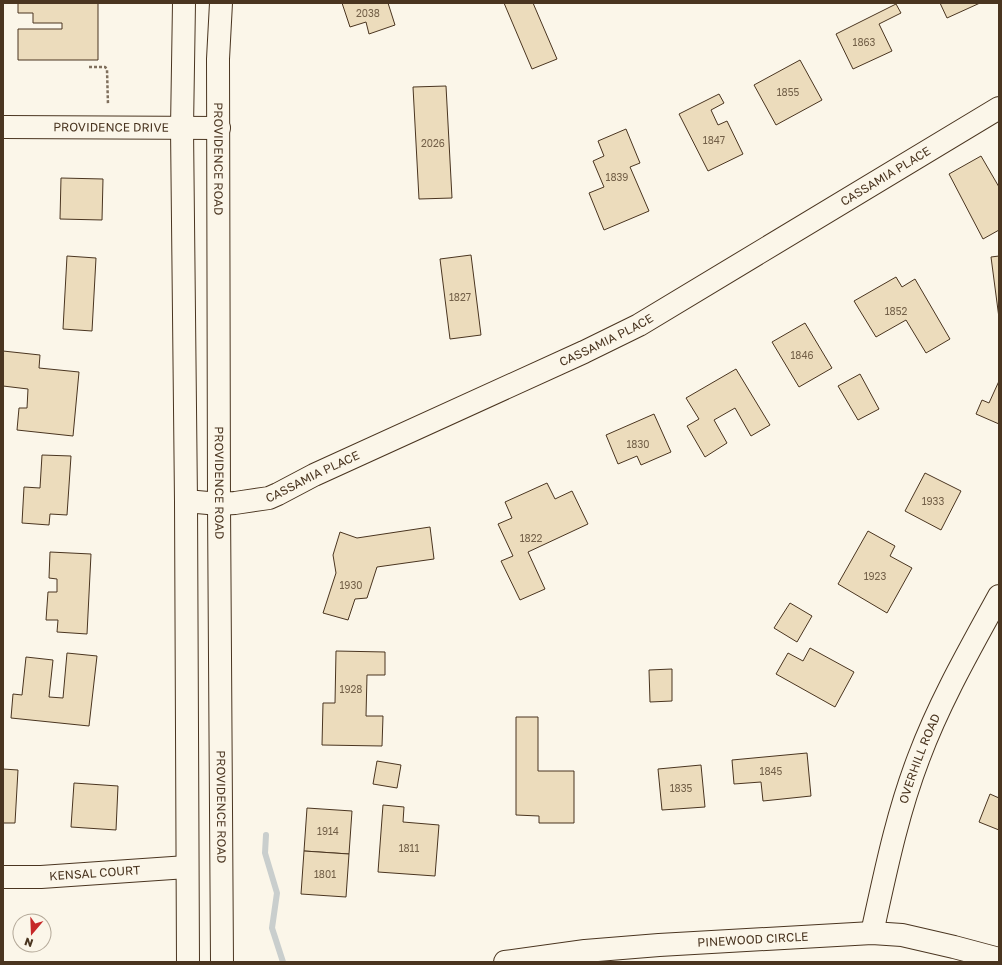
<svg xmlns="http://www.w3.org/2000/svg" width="1002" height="965" font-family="'Golos Text',sans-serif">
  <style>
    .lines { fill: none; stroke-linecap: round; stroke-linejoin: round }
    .stream { stroke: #c9cecd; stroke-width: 6 }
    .building { fill: #ecdcbc; stroke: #4a3520 }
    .minor-casing { stroke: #4a3520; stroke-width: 24 }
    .major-casing { stroke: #4a3520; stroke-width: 24 }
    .path { stroke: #7f6f5c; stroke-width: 2.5; stroke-dasharray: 3 2; stroke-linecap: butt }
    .minor { stroke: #fbf6e9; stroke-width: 22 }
    .major { stroke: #fbf6e9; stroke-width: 22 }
    .labels { text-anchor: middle; stroke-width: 3; stroke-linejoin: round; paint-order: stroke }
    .number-label { font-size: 10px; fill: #725f47 }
    .street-label { font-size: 12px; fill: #4a3520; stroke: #fbf6e9 }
  </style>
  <rect width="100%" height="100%" fill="#fbf6e9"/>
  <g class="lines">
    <polyline class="stream" points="266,835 265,853 277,893 272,928 283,962"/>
  </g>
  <g class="building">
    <polygon points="18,3 98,3 98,60 18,60 18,29 62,29 62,23 33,23 33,13 18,13"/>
    <polygon points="342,3 388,3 395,25 369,34 366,22 350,27"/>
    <polygon points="504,3 533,3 557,59 532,69"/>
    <polygon points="940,3 980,3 947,18"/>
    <polygon points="896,4 901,13 879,24 892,51 853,69 836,34"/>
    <polygon points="800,60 822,100 776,125 754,85"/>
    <polygon points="446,86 452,198 419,199 413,87"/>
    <polygon points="719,94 724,103 711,110 718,125 727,121 743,154 708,171 679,114"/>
    <polygon points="626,129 640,163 630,167 649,211 604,230 589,193 604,187 593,161 604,156 598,141"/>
    <polygon points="981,156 999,187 999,230 983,239 949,174"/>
    <polygon points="61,178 103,179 102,220 60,219"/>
    <polygon points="471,255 481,335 450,339 440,259"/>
    <polygon points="67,256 96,258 92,331 63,329"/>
    <polygon points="999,256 999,318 991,257"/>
    <polygon points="896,277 902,287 915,279 950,339 926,353 906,320 876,337 854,301"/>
    <polygon points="805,323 832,368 799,387 772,342"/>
    <polygon points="3,351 40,355 39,368 79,372 73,436 17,430 19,408 27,408 28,389 3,386"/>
    <polygon points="736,369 770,425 751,436 735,408 714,420 727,443 705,457 687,426 699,419 686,398"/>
    <polygon points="860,374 879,409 858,420 838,386"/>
    <polygon points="999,381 999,424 976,414 982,400 989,403"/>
    <polygon points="654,414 671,452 641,465 637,456 618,464 606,435"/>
    <polygon points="42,455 71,456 67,515 50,514 49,525 22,523 24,487 40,488"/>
    <polygon points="925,473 961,491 941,530 905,511"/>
    <polygon points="547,483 555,499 572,491 588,524 528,552 545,589 520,600 501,561 513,556 498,524 512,518 505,502"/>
    <polygon points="430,527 434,559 377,567 367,598 355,599 348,620 323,613 336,573 333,555 340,532 357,538"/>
    <polygon points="868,531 895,546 890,556 912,568 887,613 838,584"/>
    <polygon points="50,552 91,554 87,634 57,632 58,620 46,620 48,592 57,592 57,579 49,578"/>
    <polygon points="790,603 812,616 797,642 774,628"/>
    <polygon points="810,648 854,672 835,707 776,674 788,653 803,661"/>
    <polygon points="336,651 385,652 385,675 367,675 366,716 383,716 382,746 322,745 323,703 335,703"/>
    <polygon points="67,653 97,656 89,726 11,718 13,694 22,695 26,657 53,660 49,697 63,698"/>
    <polygon points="672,669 672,701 650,702 649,670"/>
    <polygon points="516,717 538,717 538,771 574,771 574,823 539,823 539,816 516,815"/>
    <polygon points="807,753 811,796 763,801 761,782 734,784 732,760"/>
    <polygon points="377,761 401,765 397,788 373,784"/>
    <polygon points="701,765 705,807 662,810 658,769"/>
    <polygon points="3,769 18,770 15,823 3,823"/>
    <polygon points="74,783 118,786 116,830 71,827"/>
    <polygon points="990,794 999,798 999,830 979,822"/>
    <polygon points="383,805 404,807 403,822 439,825 435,876 378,872"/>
    <polygon points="307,808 352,811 349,854 304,851"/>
    <polygon points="304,851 349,854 346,897 301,894"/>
  </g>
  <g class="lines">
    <defs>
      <g id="minor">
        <path id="s1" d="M 3,127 L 219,128"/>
        <path id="s2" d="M 186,501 L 219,504 L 235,503 L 269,498 L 278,494 L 314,475 L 584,352 L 639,325 L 999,108"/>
        <path id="s3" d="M 3,877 L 41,877 L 187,867"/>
        <path id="s4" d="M 872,933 C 885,874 897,814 919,757 C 940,701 970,649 999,596"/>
        <path id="s5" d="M 505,962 L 585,951 L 659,945 L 872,933 L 902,935 L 954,947 L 999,959"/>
      </g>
      <g id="major">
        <polyline points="184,3 182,128 186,501 188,962"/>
        <path id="s6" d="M 221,3 L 218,59 L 219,504 L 222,962"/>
      </g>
    </defs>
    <use href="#minor" class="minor-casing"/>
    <use href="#major" class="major-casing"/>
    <polyline class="path" points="89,67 105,67 107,69 108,105"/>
    <use href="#minor" class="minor"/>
    <use href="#major" class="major"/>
  </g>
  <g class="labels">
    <g class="number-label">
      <text x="368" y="17">2038</text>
      <text x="864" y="46">1863</text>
      <text x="788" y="96">1855</text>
      <text x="714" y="144">1847</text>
      <text x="433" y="147">2026</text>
      <text x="617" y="181">1839</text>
      <text x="460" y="301">1827</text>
      <text x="896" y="315">1852</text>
      <text x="802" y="359">1846</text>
      <text x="638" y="448">1830</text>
      <text x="933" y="505">1933</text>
      <text x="531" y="542">1822</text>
      <text x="875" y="580">1923</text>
      <text x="351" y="589">1930</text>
      <text x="351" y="693">1928</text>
      <text x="771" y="775">1845</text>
      <text x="681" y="792">1835</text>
      <text x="328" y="835">1914</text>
      <text x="409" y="852">1811</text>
      <text x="325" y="878">1801</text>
    </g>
    <g class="street-label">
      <text dy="4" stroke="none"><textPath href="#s1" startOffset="108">PROVIDENCE DRIVE</textPath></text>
      <text dy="4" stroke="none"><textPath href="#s6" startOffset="156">PROVIDENCE ROAD</textPath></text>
      <text dy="4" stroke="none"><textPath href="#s2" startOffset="780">CASSAMIA PLACE</textPath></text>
      <text dy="4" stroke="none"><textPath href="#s2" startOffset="456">CASSAMIA PLACE</textPath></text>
      <text dy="4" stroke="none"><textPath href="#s2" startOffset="132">CASSAMIA PLACE</textPath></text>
      <text dy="4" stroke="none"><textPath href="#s6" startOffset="480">PROVIDENCE ROAD</textPath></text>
      <text dy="4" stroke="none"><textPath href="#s4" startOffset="181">OVERHILL ROAD</textPath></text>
      <text dy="4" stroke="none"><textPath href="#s6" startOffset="804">PROVIDENCE ROAD</textPath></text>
      <text dy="4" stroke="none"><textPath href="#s3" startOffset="92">KENSAL COURT</textPath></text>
      <text dy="4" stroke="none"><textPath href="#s5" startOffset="249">PINEWOOD CIRCLE</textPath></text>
    </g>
  </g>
  <rect width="1002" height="965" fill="none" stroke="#4a3520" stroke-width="8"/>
  <g transform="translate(32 933) rotate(199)"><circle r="19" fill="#fbf6e9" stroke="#b4a999"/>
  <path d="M0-3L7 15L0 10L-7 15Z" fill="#c62828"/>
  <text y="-6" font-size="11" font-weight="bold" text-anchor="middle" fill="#4a3520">N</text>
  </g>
</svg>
